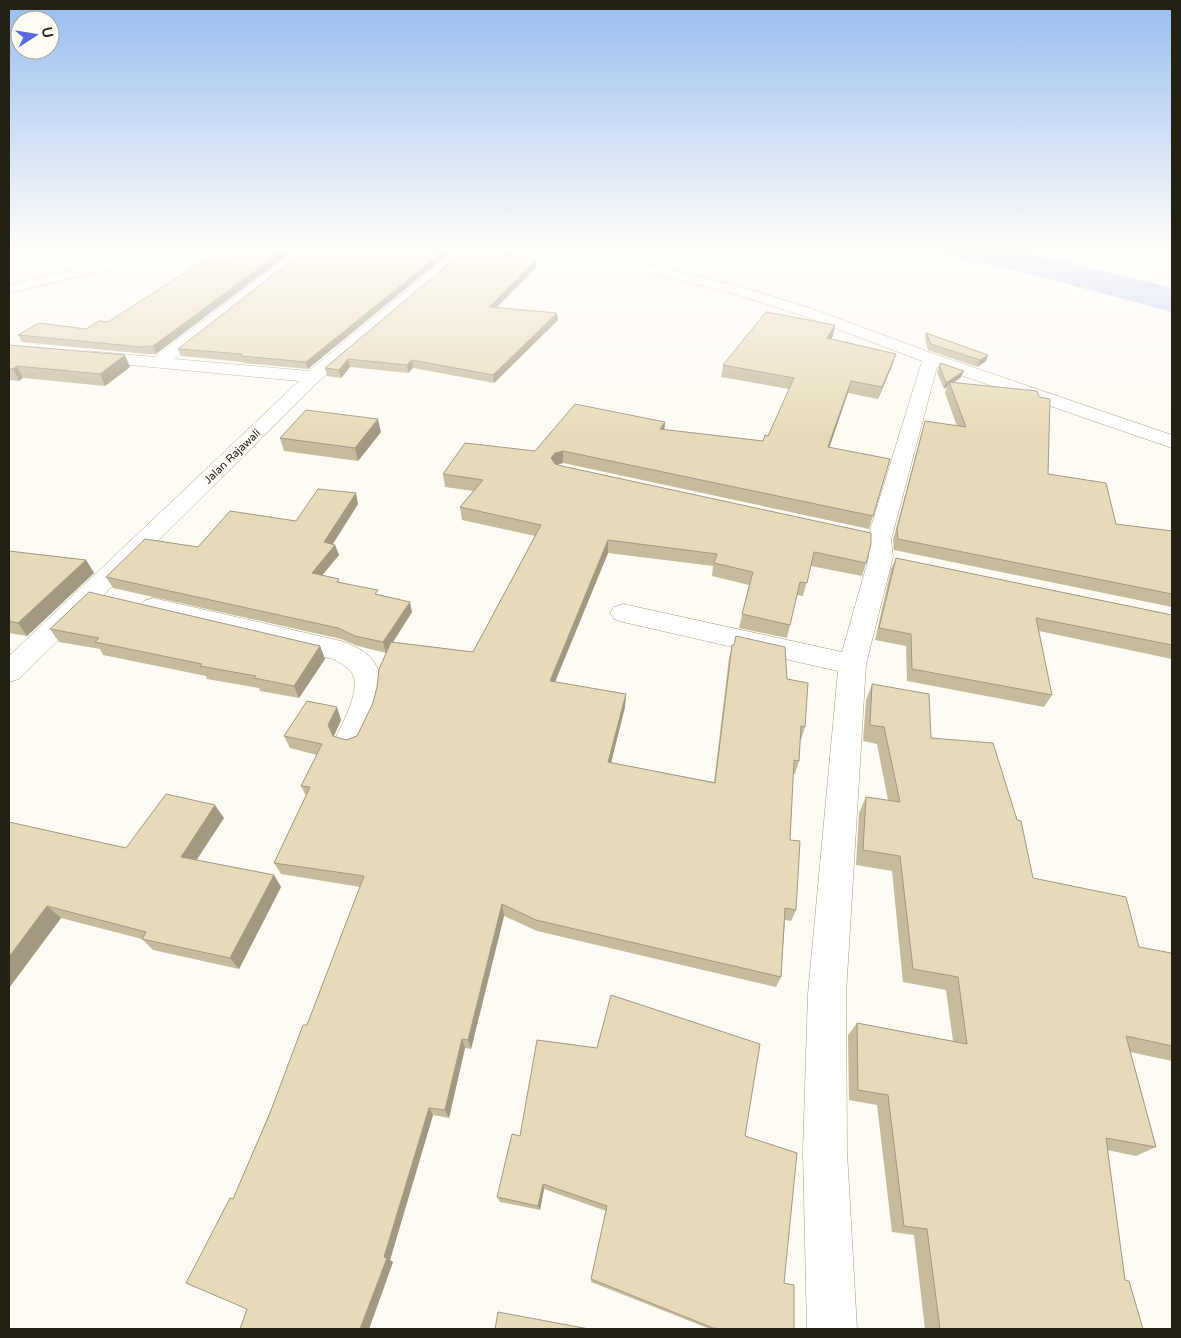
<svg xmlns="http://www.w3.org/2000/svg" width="1181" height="1338" font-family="'Varela Round',sans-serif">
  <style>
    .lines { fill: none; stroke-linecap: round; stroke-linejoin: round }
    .river { fill: #becaf9; fill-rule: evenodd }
    .street-casing { stroke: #a89c7c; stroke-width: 1 }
    .street { fill: #fff; fill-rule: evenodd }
    .wall { fill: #c7bb9e }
    .shaded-wall { fill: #a29981 }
    .building { fill: #e7dab8; stroke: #a29981 }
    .labels { text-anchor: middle; stroke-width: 4; stroke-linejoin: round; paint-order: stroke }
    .far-street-label { font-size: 11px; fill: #252014; stroke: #fefbf4 }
  </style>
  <rect width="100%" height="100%" fill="#fefbf4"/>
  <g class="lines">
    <polygon class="river" points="938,249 1016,249 1172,288 1172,312 1015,270 944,256"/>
    <defs>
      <g id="street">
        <polygon points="180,249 209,249 202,253 92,273 9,293 9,285 92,265"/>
        <polygon points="298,249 313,249 174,359 309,371 457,249 472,249 319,381 19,679 9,682 9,656 299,381 88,361 82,360 79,356 82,352 88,351 155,357"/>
        <polygon points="526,249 561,249 618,257 741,287 810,308 937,355 1172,435 1172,448 937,367 891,540 893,557 866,664 846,994 847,1152 857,1329 807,1329 803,1152 808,994 838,671 623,622 614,619 610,613 614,607 623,604 842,652 869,557 867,540 922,361 798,314 731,293 618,265 533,253"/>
        <path d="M 153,598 L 341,641 C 400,659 382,706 361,747 L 350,751 L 339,747 L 335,739 C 342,724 362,689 352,673 C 347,666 340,663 333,659 L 144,613 L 140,607 L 144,601 Z"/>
      </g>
    </defs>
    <use href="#street" class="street-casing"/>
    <use href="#street" class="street"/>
  </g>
  <g class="wall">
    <polygon points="306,249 308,369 243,363 243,362 181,356 178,349"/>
    <polygon points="466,249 511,249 511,255 509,257 536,260 536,268 497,307 557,313 558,320 494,383 413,368 408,373 350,367 341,378 327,376 325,368"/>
    <polygon points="229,261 156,354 146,354 22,342 18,335 86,329 108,322"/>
    <polygon points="926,333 988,355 986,361 977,367 928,350 925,339"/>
    <polygon points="833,336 831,339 896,354 892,366 878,399 848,393 829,448 890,459 869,529 563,463 557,465 866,563 862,576 811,566 803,596 797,595 787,638 739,628 749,585 712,576 713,566 608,553 555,682 626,694 625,707 611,763 714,782 729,658 732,645 787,679 805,727 801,740 800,740 799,761 795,774 793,774 790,840 796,910 791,921 785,920 781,977 776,987 537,931 504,916 471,1049 465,1048 449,1118 433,1115 390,1260 393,1262 369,1329 240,1329 247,1309 233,1199 307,1025 360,887 281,874 274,863 306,796 301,786 317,755 290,748 284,736 341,720 334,736 346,740 357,736 373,703 388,649 386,653 358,646 341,639 113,588 106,577 198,547 358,504 333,544 335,545 339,555 322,575 340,582 379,595 412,612 393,642 473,652 535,536 462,520 460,507 473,491 445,487 443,474 535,451 665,422 664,430 763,441 768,436 789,389 721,377 723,365"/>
    <polygon points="9,345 130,367 105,386 23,378 19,381 9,380"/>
    <polygon points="940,363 961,377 953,383 1048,474 1116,524 1172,531 1172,607 894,550 893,540 922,432 925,421 957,426 945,393 947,387 944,389 937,373"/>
    <polygon points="381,432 358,461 284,451 280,438"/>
    <polygon points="9,551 86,560 94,573 27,636 9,633"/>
    <polygon points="896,558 1172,615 1172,659 1039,631 1052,695 1044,707 907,681 906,646 875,640 891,569"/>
    <polygon points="50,629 320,646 325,659 299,698 260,691 259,688 207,679 206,676 103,655 100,649 59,642"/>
    <polygon points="872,684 931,738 1033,878 1139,947 1172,957 1172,1061 1130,1052 1156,1147 1136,1156 1107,1150 1125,1280 1143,1329 925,1329 914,1235 892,1232 877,1105 849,1100 848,1035 857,1023 953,1041 946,990 903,982 892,871 856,865 859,813 866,797 888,800 877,744 863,741 866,700"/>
    <polygon points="224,818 197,860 274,875 281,887 239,969 153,950 142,939 61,918 9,988 9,822 126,848"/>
    <polygon points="520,1136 745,1136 794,1329 710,1329 591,1282 606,1211 544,1189 540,1210 500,1202 497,1197"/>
  </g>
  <g class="shaded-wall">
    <polygon points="285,249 295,249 156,354 153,346"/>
    <polygon points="446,249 454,249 308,369 306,362"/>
    <polygon points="509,249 511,249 511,255 502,263 502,256"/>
    <polygon points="536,260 536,268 490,314 489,307"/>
    <polygon points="557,313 558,320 494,383 493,375"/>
    <polygon points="835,325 833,336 825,349 827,338"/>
    <polygon points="896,354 892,366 878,399 882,387"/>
    <polygon points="125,355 130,367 105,386 100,374"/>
    <polygon points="988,355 986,361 977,367 980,360"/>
    <polygon points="348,359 350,367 341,378 339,370"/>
    <polygon points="412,360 413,368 408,373 407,365"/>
    <polygon points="17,366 23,378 19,381 13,369"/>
    <polygon points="964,371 961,377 950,385 949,382 947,387 944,389 946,383"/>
    <polygon points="851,381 848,393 825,460 828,447"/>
    <polygon points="378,419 381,432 358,461 355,448"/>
    <polygon points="665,422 664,434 660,429"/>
    <polygon points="563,451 563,463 555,465 551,458 555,453"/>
    <polygon points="356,493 358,504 327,553 324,542"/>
    <polygon points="608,540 608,553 550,694 550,681"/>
    <polygon points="335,545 339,555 315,584 312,573"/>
    <polygon points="86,560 94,573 27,636 18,623"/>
    <polygon points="410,602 412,612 386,653 383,642"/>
    <polygon points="320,646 325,659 299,698 294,686"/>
    <polygon points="626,694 625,707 608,775 608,762"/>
    <polygon points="337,707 341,720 333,738 328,725"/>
    <polygon points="215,805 224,818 190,869 181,857"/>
    <polygon points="274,875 281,887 239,969 230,958"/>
    <polygon points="502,904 504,916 471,1049 468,1040"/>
    <polygon points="47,906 61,918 9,988 9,957"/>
    <polygon points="462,1039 465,1048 449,1118 445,1110"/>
    <polygon points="429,1108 433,1115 390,1260 393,1262 369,1329 360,1329 384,1257"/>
    <polygon points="543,1184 544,1189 540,1210 538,1206"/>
  </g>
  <g class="building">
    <polygon points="249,249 285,249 153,346 142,347 18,335 39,323 86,329 99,321 108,322 206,259 229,261"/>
    <polygon points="306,249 446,249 306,362 241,356 242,354 178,349"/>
    <polygon points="466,249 509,249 502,256 536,260 489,307 557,313 493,375 412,360 407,365 348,359 339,370 325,368"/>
    <polygon points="766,312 835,325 827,338 896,354 882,387 851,381 828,447 890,459 873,516 563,451 555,453 551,458 555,464 562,466 871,533 871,544 866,563 814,552 807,583 800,582 790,625 742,614 753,572 714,563 717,554 608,540 550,681 626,694 608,762 715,783 732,645 734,645 736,636 785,647 787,679 808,683 805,727 801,726 799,761 794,760 790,840 800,841 796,910 785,908 781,977 536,920 502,904 468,1040 462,1039 445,1110 429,1108 384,1257 387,1258 360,1329 240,1329 247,1309 186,1283 230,1198 233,1199 270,1113 303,1025 307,1025 364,876 274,863 310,787 301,786 322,744 284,736 307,701 337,707 328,725 333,736 346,740 357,736 373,703 377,687 379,669 391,642 473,652 541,525 460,507 483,480 443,474 465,443 535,451 575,404 665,422 660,429 763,441 765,435 768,436 794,378 723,365"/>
    <polygon points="926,333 988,355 980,360 931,344"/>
    <polygon points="9,345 125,355 100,374 17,366 13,369 9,369"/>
    <polygon points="940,363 964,371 946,383 940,367"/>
    <polygon points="949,382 1037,391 1039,397 1050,399 1048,474 1106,483 1116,524 1172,531 1172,594 898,539 897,529 925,421 966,427"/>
    <polygon points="306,410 378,419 355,448 280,438"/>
    <polygon points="318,489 356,493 324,542 335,545 312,573 339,579 337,582 378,590 375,594 410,602 383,642 355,636 338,628 106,577 145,539 198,547 230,511 296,521"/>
    <polygon points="9,551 86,560 18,623 9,621"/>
    <polygon points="896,558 1172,615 1172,645 1036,618 1052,695 912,669 911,634 879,628"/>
    <polygon points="89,592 320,646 294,686 254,678 256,676 200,666 202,664 95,642 99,638 50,629"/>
    <polygon points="872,684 929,694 931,738 993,743 1017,820 1021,821 1033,878 1126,897 1139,947 1171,953 1172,957 1172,1046 1126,1036 1156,1147 1106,1138 1125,1280 1129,1281 1143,1329 940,1329 927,1229 904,1226 888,1095 858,1090 857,1023 967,1044 958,977 913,969 900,856 863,850 866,797 900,802 884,727 870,725"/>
    <polygon points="166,794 215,805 181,857 274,875 230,958 142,939 146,932 47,906 9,957 9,822 126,848"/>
    <polygon points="611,995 760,1044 745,1136 797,1153 784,1283 794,1285 794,1329 722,1329 713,1328 591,1279 607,1206 543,1184 538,1206 497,1197 512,1134 520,1136 537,1040 597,1048"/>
    <polygon points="498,1312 589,1329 495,1329"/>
  </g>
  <linearGradient id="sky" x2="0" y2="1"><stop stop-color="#97bdef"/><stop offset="0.57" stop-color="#fffdfa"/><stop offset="1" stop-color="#fffdfa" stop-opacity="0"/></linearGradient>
  <rect width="1181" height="436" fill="url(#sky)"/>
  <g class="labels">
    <g class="far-street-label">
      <text transform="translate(232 456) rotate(-44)" y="4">Jalan Rajawali</text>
    </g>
  </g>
  <rect width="1181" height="1338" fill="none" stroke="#252014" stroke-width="20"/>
  <g transform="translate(35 35) rotate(78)"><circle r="24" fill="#fefbf4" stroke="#a7a39a"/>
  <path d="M0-4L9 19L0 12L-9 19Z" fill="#5b69e1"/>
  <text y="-8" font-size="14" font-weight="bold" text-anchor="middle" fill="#252014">U</text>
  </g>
</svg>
